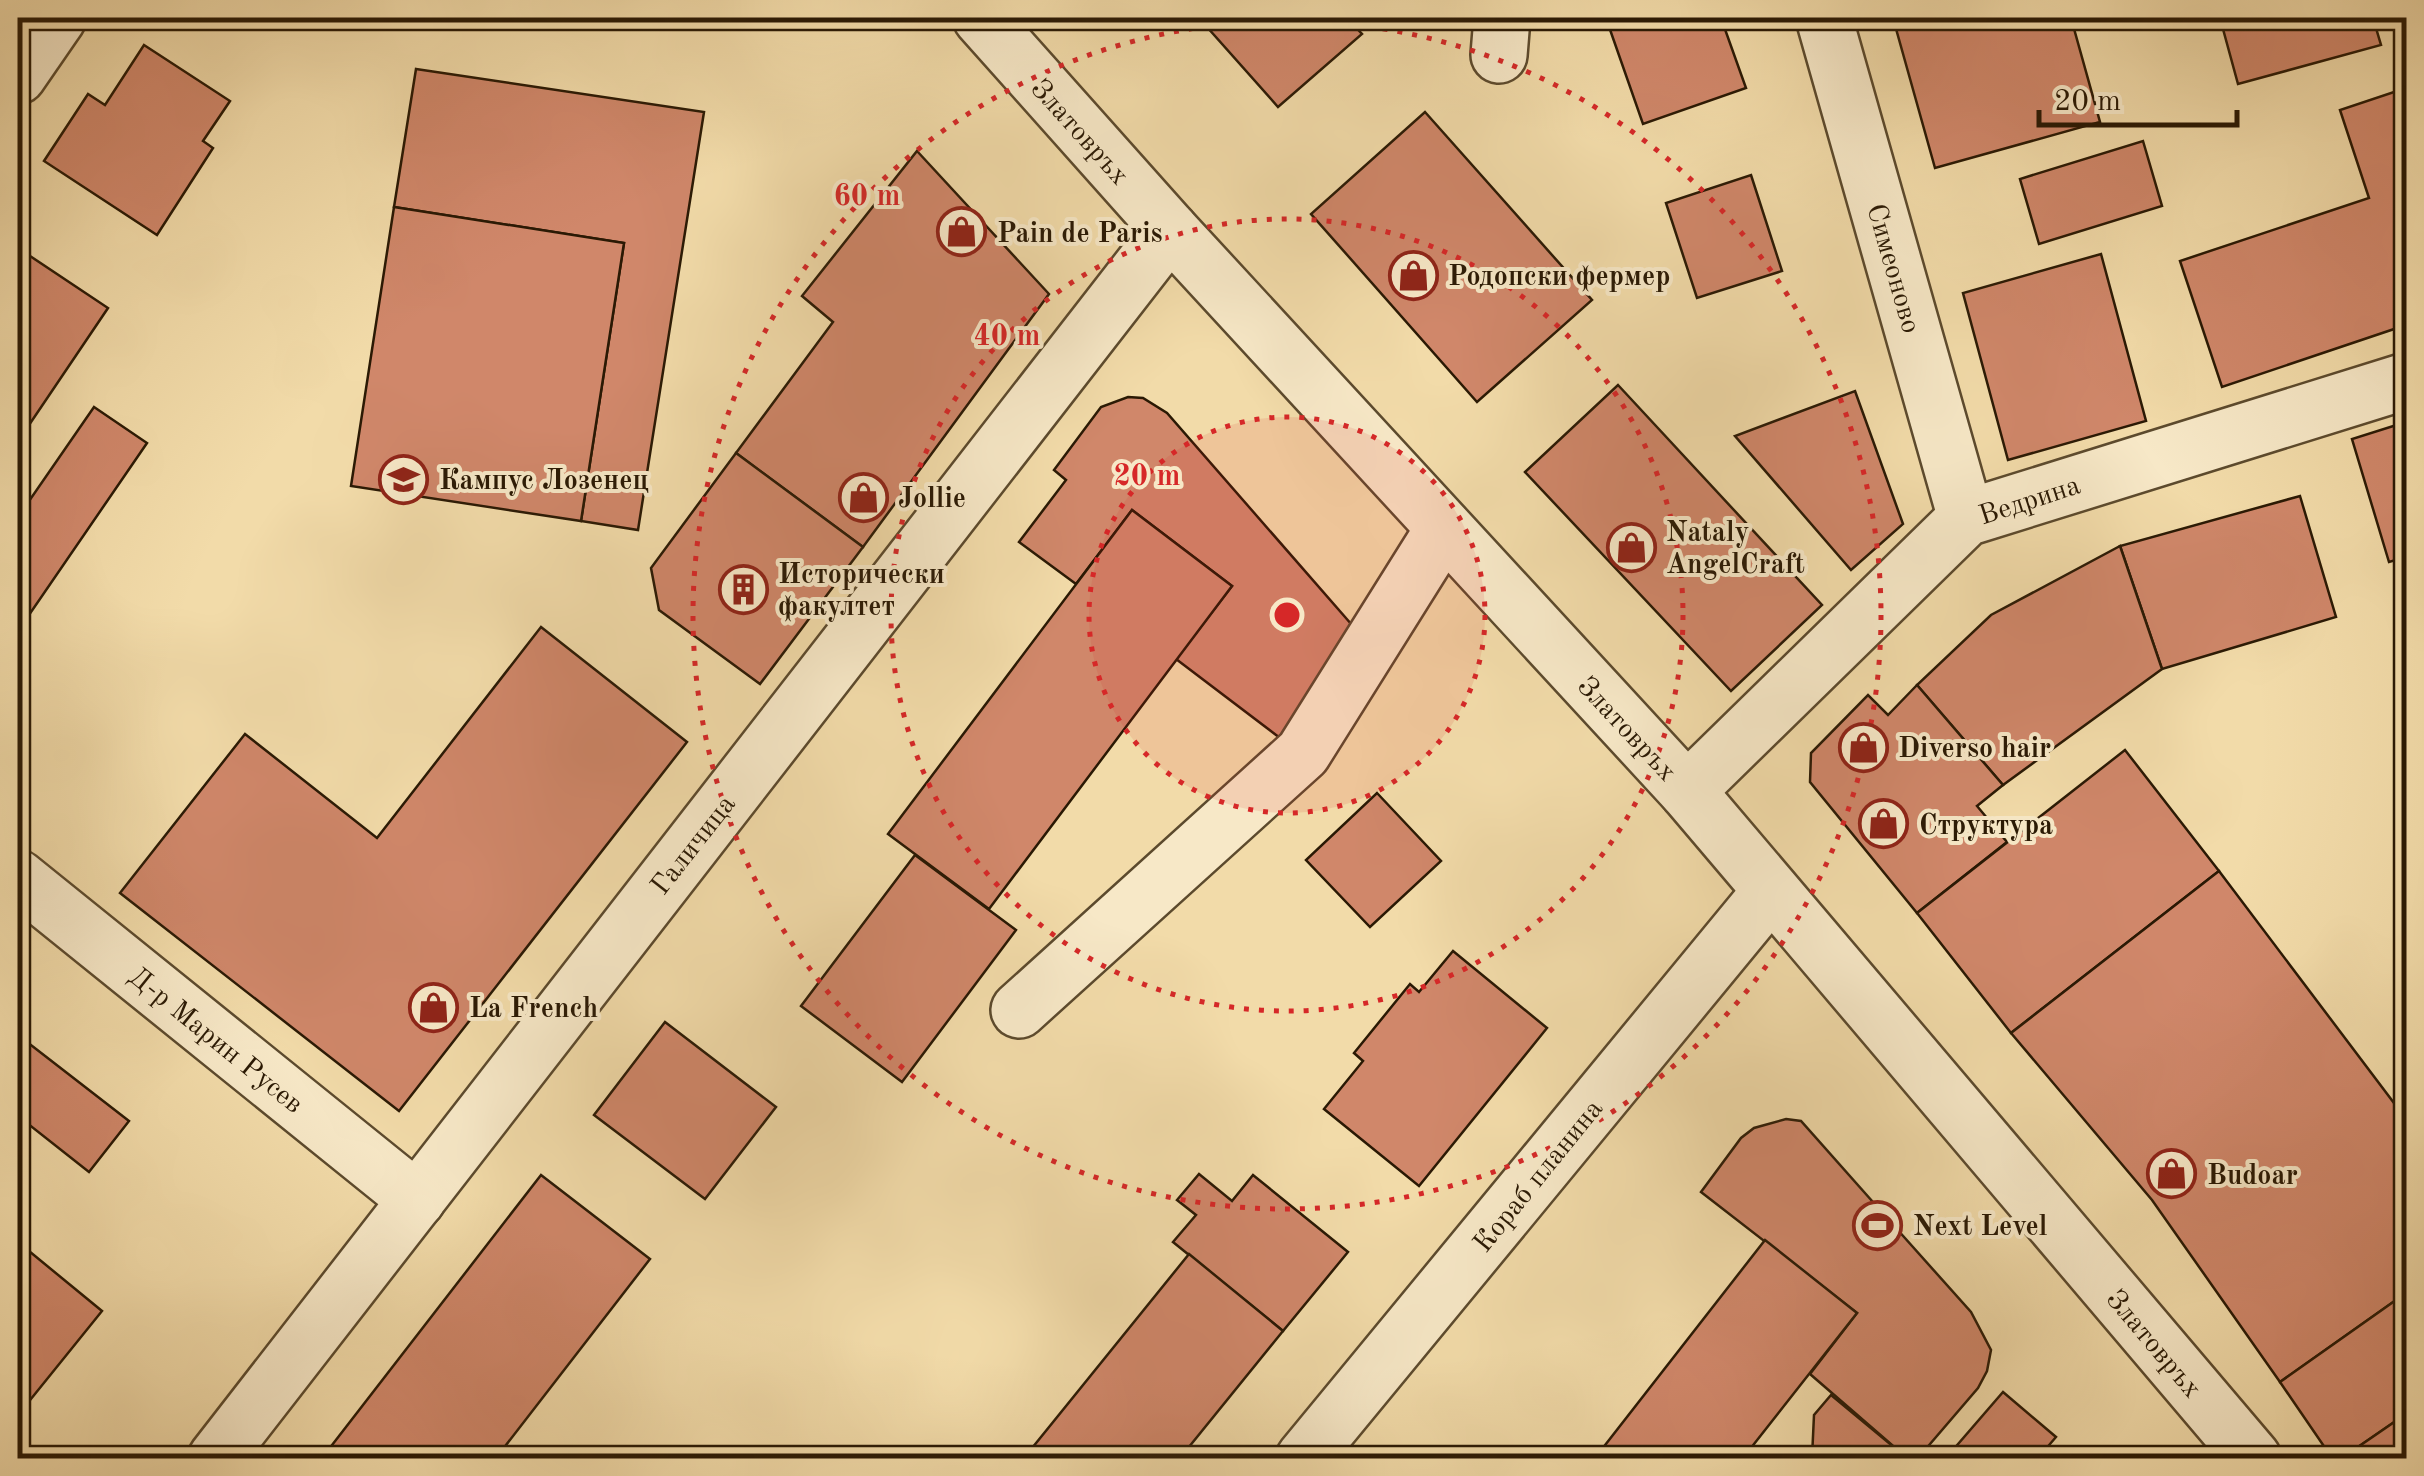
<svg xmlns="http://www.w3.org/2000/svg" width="2424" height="1476" font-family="'Old Standard TT',serif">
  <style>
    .building { fill: #d0876a; stroke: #2a1904; stroke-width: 2.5 }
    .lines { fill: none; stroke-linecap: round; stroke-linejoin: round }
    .minor-casing { stroke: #5c4a2d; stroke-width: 60 }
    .minor { stroke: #f7e8c7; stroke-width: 55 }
    .ring { fill: none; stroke: #d62828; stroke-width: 5; stroke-dasharray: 5 10 }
    .labels { text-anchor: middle; stroke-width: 8; stroke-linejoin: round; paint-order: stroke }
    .street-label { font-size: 28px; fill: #2a1904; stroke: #f7e8c7 }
    .poi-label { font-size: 28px; font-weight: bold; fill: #2a1904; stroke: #f7e8c7; text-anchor: start }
    .centre { fill: #d62828; stroke: #f7e8c7; stroke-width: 5 }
    .ring-label { font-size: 30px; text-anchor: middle; font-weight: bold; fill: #d62828; stroke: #f7e8c7; stroke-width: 8; stroke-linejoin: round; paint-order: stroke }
  </style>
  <rect width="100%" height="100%" fill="#f2dba9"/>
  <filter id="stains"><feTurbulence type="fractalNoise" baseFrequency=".002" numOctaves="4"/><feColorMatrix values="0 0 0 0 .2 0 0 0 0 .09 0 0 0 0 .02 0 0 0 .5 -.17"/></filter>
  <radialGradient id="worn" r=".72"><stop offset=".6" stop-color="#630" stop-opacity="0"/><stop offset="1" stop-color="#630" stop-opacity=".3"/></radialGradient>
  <g class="building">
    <polygon points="1199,18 1347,18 1362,34 1278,107"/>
    <polygon points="1616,18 1721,18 1746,88 1643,124 1607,21"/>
    <polygon points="1893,18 2071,18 2100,122 1935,168"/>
    <polygon points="2220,18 2373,18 2381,45 2238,84"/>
    <polygon points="144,45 230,101 203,141 213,148 157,235 44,161 88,94 105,105"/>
    <polygon points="416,69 704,112 638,530 581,521 624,243 394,207"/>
    <polygon points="2406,88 2406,325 2222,387 2180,261 2369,198 2340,110"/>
    <polygon points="1425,112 1592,300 1477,402 1311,214"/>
    <polygon points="2143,141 2162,206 2039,244 2020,179"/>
    <polygon points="917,151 1049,294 863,547 736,453 833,322 802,296"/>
    <polygon points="1751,175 1782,271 1697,298 1666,203"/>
    <polygon points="394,207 624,243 581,521 351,486"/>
    <polygon points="18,248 108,308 27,428 18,422"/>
    <polygon points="2101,254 2146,421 2008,460 1963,293"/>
    <polygon points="1618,385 1822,605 1731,691 1525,472"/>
    <polygon points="1855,391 1903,524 1851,570 1735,436"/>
    <polygon points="1128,397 1143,398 1167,413 1359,633 1280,738 1176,659 1232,586 1132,510 1076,584 1019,542 1066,480 1054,470 1101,407"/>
    <polygon points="94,407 147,443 18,631 18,517"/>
    <polygon points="2406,422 2406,557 2389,562 2352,439"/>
    <polygon points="736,453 863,547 760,684 659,610 651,568"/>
    <polygon points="2300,496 2336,617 2162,669 2120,546"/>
    <polygon points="1132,510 1232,586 989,909 888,834"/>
    <polygon points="2120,546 2162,669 2003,785 1917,685 1991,615"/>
    <polygon points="541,627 687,742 399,1111 120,893 245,734 377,838"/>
    <polygon points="1917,685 2003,785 1977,806 2007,842 1917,913 1810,782 1811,753 1868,695 1888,715"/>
    <polygon points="2125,750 2219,871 2011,1033 1917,913"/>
    <polygon points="1377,793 1441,861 1370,927 1306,860"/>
    <polygon points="915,855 1016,930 902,1082 801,1006"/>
    <polygon points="2219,871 2406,1119 2406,1293 2280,1382 2152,1200 2011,1033"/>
    <polygon points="1453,951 1547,1028 1419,1186 1324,1109 1363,1061 1354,1053 1410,984 1419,992"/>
    <polygon points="665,1022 776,1107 705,1199 594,1115"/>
    <polygon points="18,1035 129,1121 89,1172 18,1116"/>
    <polygon points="1786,1119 1801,1121 1896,1228 1971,1312 1991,1350 1987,1371 1978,1388 1918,1458 1907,1458 1810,1374 1857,1313 1701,1192 1741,1138 1754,1128"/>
    <polygon points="1199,1174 1232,1201 1253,1175 1348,1252 1283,1331 1173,1242 1196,1215 1177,1200"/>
    <polygon points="541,1175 650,1259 496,1458 322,1458"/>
    <polygon points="1765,1240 1857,1313 1743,1458 1595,1458"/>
    <polygon points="18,1242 102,1311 18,1415"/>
    <polygon points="1189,1254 1283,1331 1180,1458 1024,1458"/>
    <polygon points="2406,1293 2406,1414 2342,1458 2332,1458 2280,1382"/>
    <polygon points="2003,1392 2056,1437 2038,1458 1946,1458"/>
    <polygon points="1831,1395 1907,1458 1812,1458 1814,1415"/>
    <polygon points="2406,1414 2406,1458 2342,1458"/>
  </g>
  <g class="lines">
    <defs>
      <g id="minor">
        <polyline points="981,18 1170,230 1687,791 2253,1458"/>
        <polyline points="1824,18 1966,518"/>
        <polyline points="1499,55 1502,18"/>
        <polyline points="18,76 58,18"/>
        <polyline points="1687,791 1966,518 2406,381"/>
        <polyline points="18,878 417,1200"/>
        <polyline points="1019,1010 1303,753 1444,528"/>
        <polyline points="216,1458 1170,230"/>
        <polyline points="1304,1458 1771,891"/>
      </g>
    </defs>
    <use href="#minor" class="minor-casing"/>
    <use href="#minor" class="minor"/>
  </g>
  <circle cx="1287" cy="615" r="198" fill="#d62828" fill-opacity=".12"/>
  <g class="ring">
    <circle cx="1287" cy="615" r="198"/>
    <circle cx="1287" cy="615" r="396"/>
    <circle cx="1287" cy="615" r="594"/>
  </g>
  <defs>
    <symbol id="shop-ring" viewBox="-11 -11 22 22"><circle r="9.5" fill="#f7e8c7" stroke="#8f2418" stroke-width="1.5"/><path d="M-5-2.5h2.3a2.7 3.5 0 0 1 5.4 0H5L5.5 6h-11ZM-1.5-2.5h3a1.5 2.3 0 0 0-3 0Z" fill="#8f2418"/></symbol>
    <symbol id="university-ring" viewBox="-11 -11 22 22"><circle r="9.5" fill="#f7e8c7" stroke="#8f2418" stroke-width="1.5"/><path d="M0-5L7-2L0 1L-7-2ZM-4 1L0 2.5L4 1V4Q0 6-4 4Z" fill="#8f2418"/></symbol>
    <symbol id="building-ring" viewBox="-11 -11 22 22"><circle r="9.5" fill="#f7e8c7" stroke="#8f2418" stroke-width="1.5"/><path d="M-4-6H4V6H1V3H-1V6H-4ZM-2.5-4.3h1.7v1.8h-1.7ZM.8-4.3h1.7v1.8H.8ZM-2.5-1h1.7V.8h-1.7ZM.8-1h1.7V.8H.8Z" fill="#8f2418"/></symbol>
    <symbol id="stadium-ring" viewBox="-11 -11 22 22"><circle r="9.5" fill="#f7e8c7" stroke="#8f2418" stroke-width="1.5"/><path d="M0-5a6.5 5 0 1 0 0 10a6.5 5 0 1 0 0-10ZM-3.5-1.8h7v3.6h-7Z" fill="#8f2418"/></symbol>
  </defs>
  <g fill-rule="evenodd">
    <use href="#shop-ring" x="934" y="204" width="55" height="55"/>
    <use href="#shop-ring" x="1386" y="248" width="55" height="55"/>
    <use href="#university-ring" x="376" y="452" width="55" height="55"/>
    <use href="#shop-ring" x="836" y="470" width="55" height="55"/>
    <use href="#shop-ring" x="1604" y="520" width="55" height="55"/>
    <use href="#building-ring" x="716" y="562" width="55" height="55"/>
    <use href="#shop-ring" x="1836" y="720" width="55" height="55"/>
    <use href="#shop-ring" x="1856" y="796" width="55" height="55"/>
    <use href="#shop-ring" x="406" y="980" width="55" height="55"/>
    <use href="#shop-ring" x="2144" y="1146" width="55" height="55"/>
    <use href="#stadium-ring" x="1850" y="1198" width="55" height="55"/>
  </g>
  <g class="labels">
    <g class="street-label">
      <text transform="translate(1081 131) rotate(48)" y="10">Златовръх</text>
      <text transform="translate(1895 268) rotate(74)" y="10">Симеоново</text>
      <text transform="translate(2029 499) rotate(-18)" y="10">Ведрина</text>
      <text transform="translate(1628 728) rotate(47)" y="10">Златовръх</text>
      <text transform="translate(692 844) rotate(-52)" y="10">Галичица</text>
      <text transform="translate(217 1039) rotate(39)" y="10">Д-р Марин Русев</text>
      <text transform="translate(1537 1175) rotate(-51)" y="10">Кораб планина</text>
      <text transform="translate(2155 1343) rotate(50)" y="10">Златовръх</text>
    </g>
    <g class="poi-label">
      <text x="997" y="242">Pain de Paris</text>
      <text x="1448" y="285">Родопски фермер</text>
      <text x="439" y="489">Кампус Лозенец</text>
      <text x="898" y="507">Jollie</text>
      <text x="1666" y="541">Nataly<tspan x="1666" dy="32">AngelCraft</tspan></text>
      <text x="778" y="583">Исторически<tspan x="778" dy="32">факултет</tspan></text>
      <text x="1898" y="757">Diverso hair</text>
      <text x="1919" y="834">Структура</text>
      <text x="469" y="1017">La French</text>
      <text x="2207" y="1184">Budoar</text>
      <text x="1913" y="1235">Next Level</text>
    </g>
  </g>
  <circle cx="1287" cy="615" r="15" class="centre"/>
  <g class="ring-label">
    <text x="867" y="205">60 m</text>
    <text x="1007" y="345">40 m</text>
    <text x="1147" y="485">20 m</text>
  </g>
  <rect width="2424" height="1476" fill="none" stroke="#f2dba9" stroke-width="60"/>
  <rect x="20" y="20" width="2384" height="1436" fill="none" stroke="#2a1904" stroke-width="5"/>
  <rect x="30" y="30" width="2364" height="1416" fill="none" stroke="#2a1904" stroke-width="2.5"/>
  <path d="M2039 110v15h198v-15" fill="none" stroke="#2a1904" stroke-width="5"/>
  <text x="2054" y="110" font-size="30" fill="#2a1904" stroke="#f7e8c7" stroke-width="8" paint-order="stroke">20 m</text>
  <rect width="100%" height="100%" filter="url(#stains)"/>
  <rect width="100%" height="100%" fill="url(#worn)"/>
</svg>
